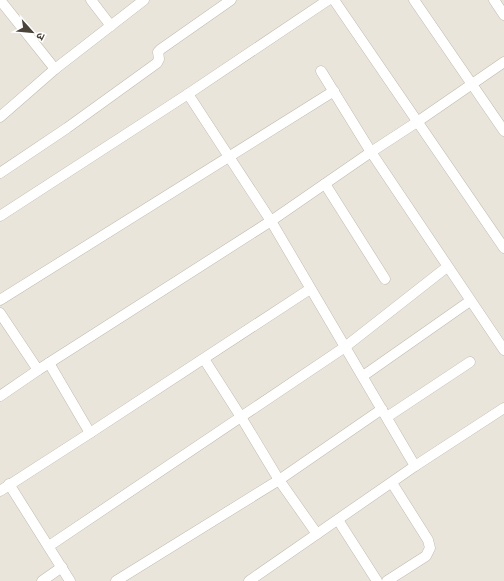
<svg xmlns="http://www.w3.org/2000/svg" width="504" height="581" font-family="Lato,'Noto Sans Devanagari',sans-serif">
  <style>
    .residential { fill: #eae5da }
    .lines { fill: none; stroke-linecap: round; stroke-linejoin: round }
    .street-casing { stroke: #c2bbae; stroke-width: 11 }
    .street { stroke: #fff; stroke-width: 10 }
  </style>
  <rect width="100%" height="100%" fill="#f6f3ec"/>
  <rect class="residential" x="0" y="0" width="504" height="581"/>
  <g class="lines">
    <defs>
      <g id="street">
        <polyline points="0,0 55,69"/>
        <polyline points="91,0 111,26"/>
        <polyline points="334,0 504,248"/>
        <polyline points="414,0 504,131"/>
        <polyline points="494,0 504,15"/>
        <polyline points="321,71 371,152 504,350"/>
        <polyline points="188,94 271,221 415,466"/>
        <polyline points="0,117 55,69 144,0"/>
        <polyline points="0,173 67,128 157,63 159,59 158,52 161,49 231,0"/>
        <polyline points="325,184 385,279"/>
        <polyline points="0,216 188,94 328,0"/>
        <polyline points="0,300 334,91"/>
        <polyline points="0,313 38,370"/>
        <polyline points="204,359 241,417 279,480 317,534"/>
        <polyline points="49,363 90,433"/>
        <polyline points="363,376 470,301"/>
        <polyline points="0,396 38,370 271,221 371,152 417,122 504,62"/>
        <polyline points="387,417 470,362"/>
        <polyline points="9,484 70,581"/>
        <polyline points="0,491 90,433 310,289"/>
        <polyline points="338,520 377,581"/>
        <polyline points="49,546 345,347 447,267"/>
        <polyline points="42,581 62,567"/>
        <polyline points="116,581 279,480 382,409"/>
        <polyline points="249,581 415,466 504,408"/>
        <polyline points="387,581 426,556 430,548 428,540 392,483"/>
      </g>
    </defs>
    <use href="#street" class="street-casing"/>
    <use href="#street" class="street"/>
  </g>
  <g transform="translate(32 32) rotate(117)" stroke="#ffffff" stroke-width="3" paint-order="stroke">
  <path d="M0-3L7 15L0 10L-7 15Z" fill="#4b4439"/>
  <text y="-6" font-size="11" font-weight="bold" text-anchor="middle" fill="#4b4439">उ</text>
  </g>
</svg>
